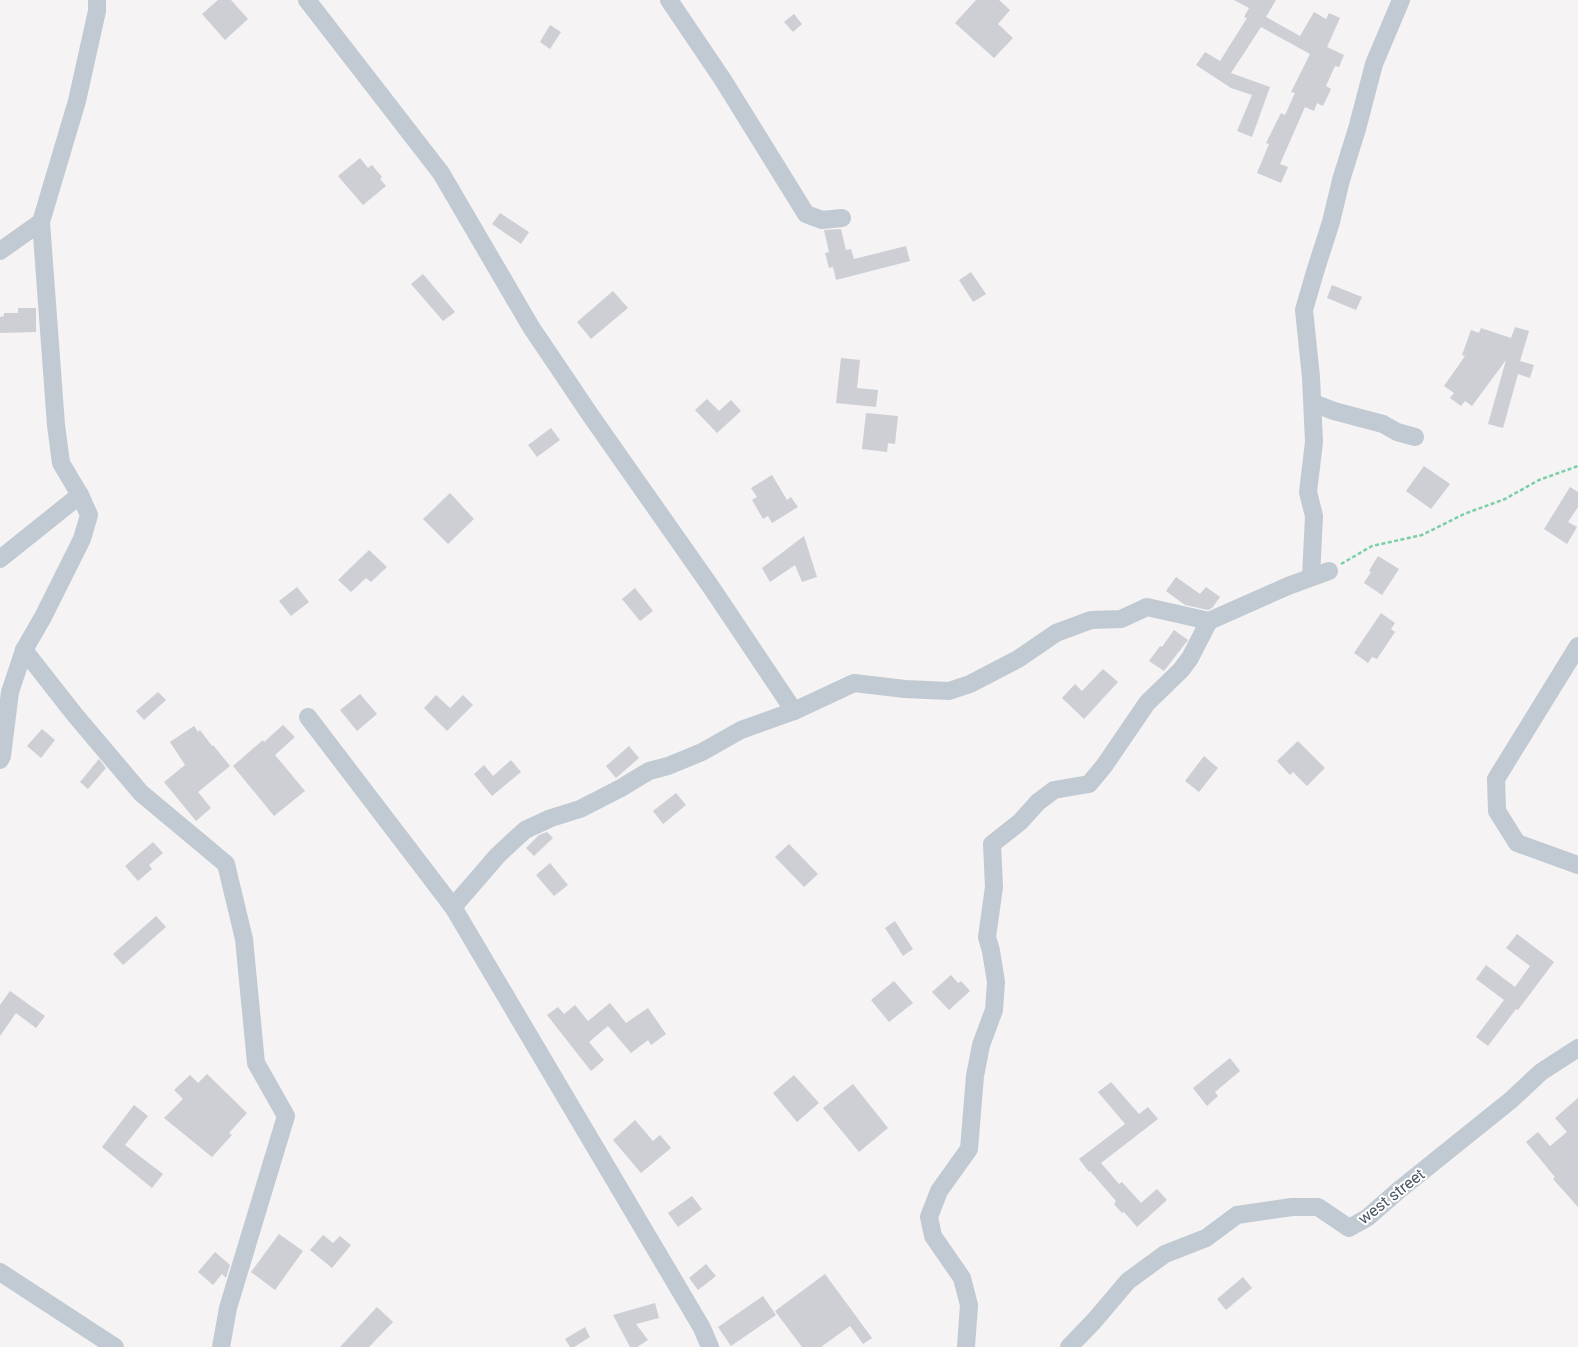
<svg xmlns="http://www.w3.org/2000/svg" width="1578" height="1347" font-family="Roboto,sans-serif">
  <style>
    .building { fill: #cdcfd5 }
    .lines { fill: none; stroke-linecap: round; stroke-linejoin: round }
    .path { stroke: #7ad0a6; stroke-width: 2.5; stroke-dasharray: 4 2.5; stroke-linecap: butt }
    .minor { stroke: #c1cad2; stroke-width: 18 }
    .labels { text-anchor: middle; stroke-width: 4; stroke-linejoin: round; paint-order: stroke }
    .street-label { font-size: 16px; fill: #4a5661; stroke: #fff }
  </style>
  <rect width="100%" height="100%" fill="#f5f3f3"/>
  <g class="building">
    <polygon points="218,0 231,0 248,19 225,40 202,14"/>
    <polygon points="976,0 999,0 1010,10 998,24 1013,38 994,58 955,23"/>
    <polygon points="1234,0 1276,0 1266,17 1300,36 1314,12 1326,19 1329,13 1340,18 1327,47 1344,55 1339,67 1335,66 1326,86 1331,89 1323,106 1317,103 1314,111 1305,107 1280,164 1288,167 1281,183 1257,173 1269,144 1266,143 1281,113 1285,115 1295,93 1291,92 1310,54 1261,27 1231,73 1270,87 1252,137 1237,131 1252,95 1231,88 1196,65 1205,52 1220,61 1247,18 1244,17 1249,8"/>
    <polygon points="794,14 802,24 793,32 784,22"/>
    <polygon points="550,25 561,32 550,49 540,42"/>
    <polygon points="360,158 368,168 372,165 382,177 380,179 386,186 363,205 338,176"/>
    <polygon points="500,213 529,232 521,244 492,224"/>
    <polygon points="841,229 846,250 851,249 854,259 906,246 910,261 836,280 833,267 829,268 825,253 829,252 824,230"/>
    <polygon points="971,272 986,294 973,302 959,280"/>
    <polygon points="423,274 455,312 443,321 411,284"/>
    <polygon points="1332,285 1362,297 1356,310 1327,298"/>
    <polygon points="613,291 628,308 591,339 577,322"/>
    <polygon points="18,308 36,308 36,332 0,333 0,317 4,316 4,313 18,313"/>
    <polygon points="1515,327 1529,331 1520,361 1534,365 1530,378 1518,374 1503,428 1488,424 1506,360 1472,406 1465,401 1461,406 1450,398 1454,393 1444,386 1465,356 1462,355 1471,330 1479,333 1481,328 1511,338"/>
    <polygon points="841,358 860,360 857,388 878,390 876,407 836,403"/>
    <polygon points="707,399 719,411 731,400 741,411 717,433 695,410"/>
    <polygon points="866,413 898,416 895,444 888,443 887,452 862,449"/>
    <polygon points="551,428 560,440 537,457 528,445"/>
    <polygon points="1424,466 1450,484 1431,509 1406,491"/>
    <polygon points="772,475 787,500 791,497 798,507 772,523 768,516 763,519 752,500 757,497 751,488"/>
    <polygon points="1570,487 1578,492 1578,507 1568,522 1577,527 1567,544 1544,529"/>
    <polygon points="450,493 474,519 448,544 423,519"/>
    <polygon points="804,536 817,577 802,582 795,565 770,582 762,568"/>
    <polygon points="369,550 387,567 371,582 366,578 351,592 338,580"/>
    <polygon points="1378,556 1399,569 1382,595 1364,583 1371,572 1369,571"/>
    <polygon points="1176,577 1200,594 1206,587 1220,597 1212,608 1208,610 1185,605 1166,591"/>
    <polygon points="297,587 309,602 291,616 279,601"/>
    <polygon points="635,588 653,611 640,621 622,599"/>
    <polygon points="1381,613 1395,623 1391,629 1395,632 1377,659 1372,657 1368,663 1354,653"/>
    <polygon points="1174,630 1188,640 1164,671 1149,661 1160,646 1162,647"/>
    <polygon points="1103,669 1118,682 1084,719 1062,698 1075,684 1082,691"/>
    <polygon points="158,692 166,700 144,720 136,711"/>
    <polygon points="360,694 377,714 357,731 340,710"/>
    <polygon points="436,695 450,708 463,695 473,705 447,731 424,708"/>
    <polygon points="283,725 295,737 275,755 305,791 274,816 233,766 263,740 264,742"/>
    <polygon points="194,726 198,732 200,730 212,746 213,745 230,766 198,792 211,808 196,821 164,782 185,765 170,742"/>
    <polygon points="42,729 55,740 41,758 27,746"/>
    <polygon points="1298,741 1325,768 1307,786 1293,772 1290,775 1277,761"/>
    <polygon points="629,746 639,758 616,778 606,766"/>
    <polygon points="1204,756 1218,768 1199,792 1185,781"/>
    <polygon points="99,759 106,768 88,789 80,782"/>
    <polygon points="511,760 521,772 492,796 474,774 484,765 493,776"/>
    <polygon points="676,793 686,805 663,824 653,811"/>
    <polygon points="547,832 553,838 534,856 526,848 539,835"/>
    <polygon points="153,842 163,853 149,865 152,869 138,881 125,866"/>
    <polygon points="789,844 818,874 804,887 775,857"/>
    <polygon points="550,863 568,885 554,896 536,875"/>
    <polygon points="156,916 166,927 123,965 113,954"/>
    <polygon points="895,921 913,949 903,956 885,928"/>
    <polygon points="1517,934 1554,962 1518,1010 1516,1009 1488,1046 1476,1037 1504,1000 1476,979 1486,965 1515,987 1530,966 1506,948"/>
    <polygon points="951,975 958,983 961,981 970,991 949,1010 932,992"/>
    <polygon points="894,981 913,1003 889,1022 871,1000"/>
    <polygon points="10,991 45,1016 36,1028 16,1013 0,1036 0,1005"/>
    <polygon points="610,1003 626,1023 648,1008 666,1034 651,1045 648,1040 631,1053 608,1026 589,1042 604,1060 591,1071 547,1015 558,1007 564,1014 575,1005 588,1021"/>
    <polygon points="1230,1058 1240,1071 1215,1092 1218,1096 1207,1106 1193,1088"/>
    <polygon points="207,1074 247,1113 229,1133 232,1135 212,1157 164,1118 183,1099 174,1090 190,1075 198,1083"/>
    <polygon points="794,1075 819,1103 797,1122 773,1093"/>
    <polygon points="1111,1082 1139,1114 1148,1107 1158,1119 1101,1163 1119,1184 1122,1182 1141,1203 1157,1189 1167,1200 1137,1227 1124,1212 1122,1213 1114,1204 1116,1201 1090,1171 1089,1172 1079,1159 1125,1124 1098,1092"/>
    <polygon points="853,1084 888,1128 859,1152 823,1108"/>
    <polygon points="1578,1098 1578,1207 1553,1179 1555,1177 1526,1142 1538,1132 1550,1146 1567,1132 1555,1118"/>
    <polygon points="134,1105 148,1116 125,1145 163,1174 152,1188 102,1147"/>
    <polygon points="635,1120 653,1141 660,1135 671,1148 641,1173 613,1140"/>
    <polygon points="692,1196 702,1209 678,1227 668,1213"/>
    <polygon points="279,1234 303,1251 275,1290 251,1272"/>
    <polygon points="323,1235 333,1243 340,1236 351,1245 332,1268 310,1250"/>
    <polygon points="215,1252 230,1265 226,1278 222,1274 213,1285 198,1272"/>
    <polygon points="706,1264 716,1276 698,1290 689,1278"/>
    <polygon points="825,1274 872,1338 863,1344 850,1326 821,1347 802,1347 775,1311"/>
    <polygon points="1243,1277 1252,1288 1226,1310 1217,1299"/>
    <polygon points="763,1296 776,1315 731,1346 718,1327"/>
    <polygon points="655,1303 659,1318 636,1324 648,1340 637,1347 630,1347 613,1315"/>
    <polygon points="377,1307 393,1322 369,1347 340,1347"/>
    <polygon points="585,1327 590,1337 574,1347 570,1347 565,1339"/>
  </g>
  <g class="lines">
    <polyline class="path" points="1341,564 1372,546 1422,535 1464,514 1505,499 1539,480 1578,466"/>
    <g class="minor">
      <polyline points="307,0 441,173 531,327 591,416 711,587 794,711"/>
      <polyline points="669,0 723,80 806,214 822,220 842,218"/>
      <polyline points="0,251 41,222 77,101 97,11 97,0"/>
      <polyline points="1313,403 1334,411 1383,424 1397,432 1415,437"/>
      <polyline points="0,559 80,495"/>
      <polyline points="1311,577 1314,516 1308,492 1314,442 1311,377 1304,310 1315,272 1331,222 1341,180 1357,129 1374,64 1401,0"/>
      <polyline points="1578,646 1496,779 1497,811 1517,843 1578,865"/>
      <polyline points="24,650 75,715 141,793 226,864 244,939 256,1063 286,1116 228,1308 221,1347"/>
      <polyline points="308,717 453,907 702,1328 710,1347"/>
      <polyline points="0,760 2,756 10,692 24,650 43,617 82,539 89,515 80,495 61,463 56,425 41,222"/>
      <polyline points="453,907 498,855 525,830 551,818 580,809 621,788 649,771 668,766 702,752 741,730 794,711 854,683 905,689 949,691 970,684 1018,659 1056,633 1091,620 1121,619 1147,607 1209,621 1288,586 1329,571"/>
      <polyline points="0,1272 115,1347"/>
      <polyline points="966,1347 969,1305 962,1278 933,1236 929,1217 939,1191 969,1149 975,1076 981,1045 994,1010 996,982 991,951 987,937 994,887 992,844 1020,822 1038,802 1054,790 1089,784 1104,766 1147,703 1181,670 1190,658 1209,621"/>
      <polyline points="1069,1347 1094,1321 1128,1281 1165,1254 1206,1238 1237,1215 1292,1207 1318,1207 1349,1228 1367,1218 1399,1190 1511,1100 1541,1072 1578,1048"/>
    </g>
  </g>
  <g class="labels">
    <g class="street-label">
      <text transform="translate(1391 1196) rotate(-38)" y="6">west street</text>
    </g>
  </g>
</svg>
